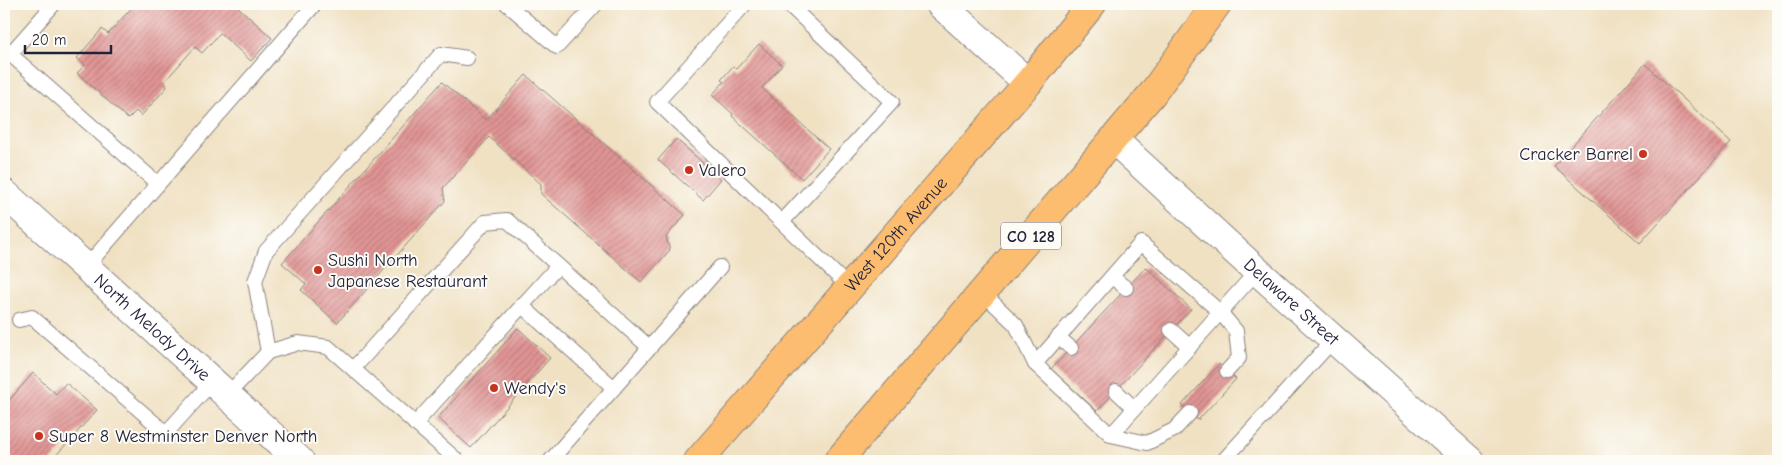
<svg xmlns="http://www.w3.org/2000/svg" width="1782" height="465" font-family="'Comic Neue',sans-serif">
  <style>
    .building { fill: url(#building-hatch) }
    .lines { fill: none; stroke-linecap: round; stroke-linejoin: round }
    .lane-casing { stroke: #89827f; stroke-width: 16 }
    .street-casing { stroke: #89827f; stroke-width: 30 }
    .primary-casing { stroke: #89827f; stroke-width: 30 }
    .lane { stroke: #fff; stroke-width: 14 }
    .street { stroke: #fff; stroke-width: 28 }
    .primary { stroke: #fcbd6f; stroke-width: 28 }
    .poi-dot { fill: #c8321e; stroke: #fdfcf7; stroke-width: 2 }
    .labels { text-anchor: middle; stroke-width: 4; stroke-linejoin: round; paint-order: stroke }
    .shield { fill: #fdfcf7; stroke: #646373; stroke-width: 1 }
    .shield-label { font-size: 16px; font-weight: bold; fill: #22223b }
    .poi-label { font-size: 18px; fill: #22223b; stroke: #fdfcf7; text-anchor: start }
    .street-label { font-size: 18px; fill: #22223b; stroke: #fdfcf7 }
  </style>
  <defs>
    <pattern id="building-hatch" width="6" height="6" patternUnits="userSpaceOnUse" patternTransform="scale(1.25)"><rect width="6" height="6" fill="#e19594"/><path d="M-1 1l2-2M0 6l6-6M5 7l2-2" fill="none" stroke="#b6797a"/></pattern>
  </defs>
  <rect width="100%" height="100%" fill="#fdfcf7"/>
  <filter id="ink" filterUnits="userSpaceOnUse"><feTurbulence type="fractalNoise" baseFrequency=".02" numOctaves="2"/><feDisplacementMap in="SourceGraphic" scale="10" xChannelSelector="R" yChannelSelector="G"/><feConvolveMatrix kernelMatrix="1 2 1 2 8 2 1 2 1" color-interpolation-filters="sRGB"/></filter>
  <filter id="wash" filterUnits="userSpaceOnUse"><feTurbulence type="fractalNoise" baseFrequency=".0096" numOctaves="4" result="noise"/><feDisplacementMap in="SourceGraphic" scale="20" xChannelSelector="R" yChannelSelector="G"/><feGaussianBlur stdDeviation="1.12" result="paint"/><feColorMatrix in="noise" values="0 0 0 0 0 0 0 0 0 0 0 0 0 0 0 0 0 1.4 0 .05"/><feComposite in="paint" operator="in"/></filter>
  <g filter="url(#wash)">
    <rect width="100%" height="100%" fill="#f0e1c3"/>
    <g id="blocks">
      <g class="building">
        <polygon points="135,4 241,4 238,7 272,38 251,61 220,33 202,53 195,47 164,82 167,87 141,116 136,111 128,119 77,73 85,65 77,58 102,29 108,34"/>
        <polygon points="759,44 782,65 762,88 829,149 802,179 732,116 733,114 712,95 724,82 721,80 733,66 736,69"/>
        <polygon points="1645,64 1731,142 1640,243 1554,166"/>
        <polygon points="526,75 685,215 666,237 670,250 641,282 541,194 541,184 489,137 443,188 445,201 337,323 301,290 306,284 282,263 442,82 486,120"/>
        <polygon points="676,139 721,179 703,200 658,160"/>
        <polygon points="1146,267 1191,309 1097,411 1051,369"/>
        <polygon points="518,328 550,358 471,448 438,418"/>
        <polygon points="1219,364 1236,379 1198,420 1182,405"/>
        <polygon points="33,373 56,394 66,383 97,410 51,461 4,461 4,406"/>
      </g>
    </g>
  </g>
  <g filter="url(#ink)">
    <use href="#blocks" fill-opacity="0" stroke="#89827f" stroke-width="1"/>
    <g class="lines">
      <defs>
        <g id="lane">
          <polyline points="54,4 10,54 158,184"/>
          <polyline points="507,4 557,47 596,4"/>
          <polyline points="745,4 657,102 850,288"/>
          <polyline points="782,222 892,102 788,4"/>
          <polyline points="86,267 315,4"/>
          <polyline points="1112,277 1126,288"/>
          <polyline points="983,293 1016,325 1035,364 1111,435 1257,271"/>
          <polyline points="522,306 614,388"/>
          <polyline points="19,320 32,317 166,433 213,381"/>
          <polyline points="1171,330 1190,347"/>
          <polyline points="1058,337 1071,348"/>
          <polyline points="268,352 255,281 266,251 441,54 467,58"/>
          <polyline points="1035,364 1141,243 1220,312 1236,331 1239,358 1227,371"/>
          <polyline points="353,369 485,222 507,220 650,348"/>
          <polyline points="1116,391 1134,408"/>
          <polyline points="228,394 268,352 298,343 328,347 458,461"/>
          <polyline points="415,424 558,266"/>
          <polyline points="1111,435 1147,443 1174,430 1190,413"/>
          <polyline points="550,461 720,267"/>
          <polyline points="1223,461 1334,339"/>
        </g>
        <g id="street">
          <polyline points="940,4 1028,83"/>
          <path id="s1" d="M 1114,140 L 1257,271 L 1470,461"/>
          <path id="s2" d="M 4,193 L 300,461"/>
        </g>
        <g id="primary">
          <path id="s3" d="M 698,461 L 1028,83 L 1092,4"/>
          <polyline points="838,461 1152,94 1217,4"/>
        </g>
      </defs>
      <use href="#lane" class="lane-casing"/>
      <use href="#street" class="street-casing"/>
      <use href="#primary" class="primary-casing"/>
      <use href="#lane" class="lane"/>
      <use href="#street" class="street"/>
      <use href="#primary" class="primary"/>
    </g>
  </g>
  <g class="poi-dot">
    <circle cx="1643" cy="154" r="5"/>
    <circle cx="689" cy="170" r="5"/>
    <circle cx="318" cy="270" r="5"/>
    <circle cx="494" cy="388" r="5"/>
    <circle cx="39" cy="436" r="5"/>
  </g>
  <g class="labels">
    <rect class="shield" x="1001" y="222.5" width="60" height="27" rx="4"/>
    <g class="shield-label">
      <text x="1031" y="242">CO 128</text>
    </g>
    <g class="poi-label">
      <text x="1633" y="160" text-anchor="end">Cracker Barrel</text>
      <text x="699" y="176">Valero</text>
      <text x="328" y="266">Sushi North<tspan x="328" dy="21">Japanese Restaurant</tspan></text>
      <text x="504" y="394">Wendy's</text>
      <text x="49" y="442">Super 8 Westminster Denver North</text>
    </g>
    <g class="street-label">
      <text dy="6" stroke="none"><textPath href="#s3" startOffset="301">West 120th Avenue</textPath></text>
      <text dy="6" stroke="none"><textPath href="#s1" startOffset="240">Delaware Street</textPath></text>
      <text dy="6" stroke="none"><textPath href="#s2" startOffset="200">North Melody Drive</textPath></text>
    </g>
  </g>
  <rect width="1782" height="465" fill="none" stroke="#fdfcf7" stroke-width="20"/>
  <path d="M25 45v8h86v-8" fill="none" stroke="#22223b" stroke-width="2.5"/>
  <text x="32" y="45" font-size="15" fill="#22223b" stroke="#fdfcf7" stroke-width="4" paint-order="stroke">20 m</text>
</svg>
